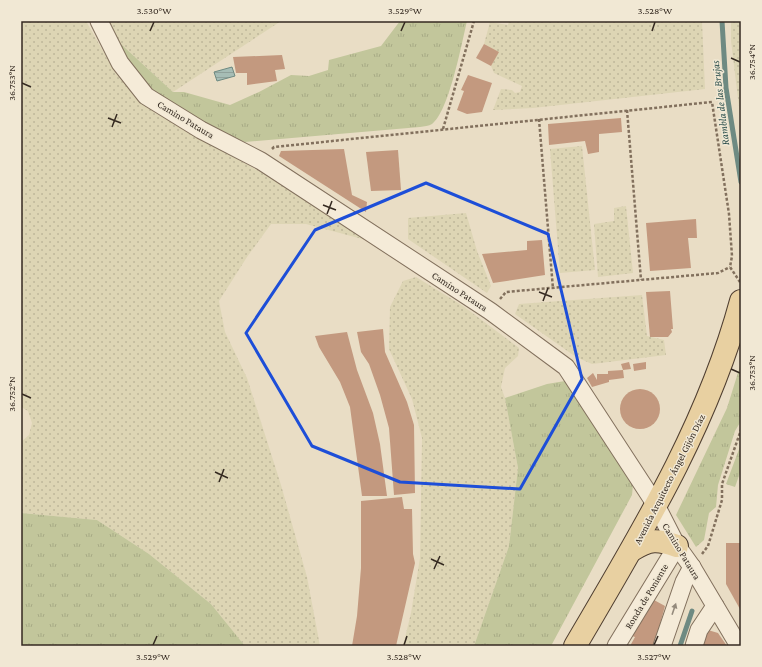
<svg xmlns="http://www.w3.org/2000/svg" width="762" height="667" font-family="'Crimson Pro',serif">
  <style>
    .farmland { fill: url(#farmland-dots) }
    .grass { fill: url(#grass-tufts) }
    .water { fill: url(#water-rules); stroke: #6e8a82 }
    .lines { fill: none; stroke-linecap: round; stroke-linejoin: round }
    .stream { stroke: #6e8a82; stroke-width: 5 }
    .building { fill: #c3997f }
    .minor-casing { stroke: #82705d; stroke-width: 19 }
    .major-casing { stroke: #503f31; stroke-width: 24 }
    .path { stroke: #82705d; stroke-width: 2.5; stroke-dasharray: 3 2; stroke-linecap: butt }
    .minor { stroke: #f5ebd8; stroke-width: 17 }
    .major { stroke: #e8d0a1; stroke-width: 22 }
    .oneway { fill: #948a7c }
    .marked { fill: none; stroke: #1d4ed8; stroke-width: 3; stroke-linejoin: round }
    .ticks { fill: none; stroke: #342920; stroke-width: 1.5 }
    .labels { text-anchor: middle; stroke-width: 3; stroke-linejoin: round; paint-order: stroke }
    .street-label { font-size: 10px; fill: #342920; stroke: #f1e8d4 }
    .water-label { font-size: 11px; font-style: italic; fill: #30524f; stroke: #f1e8d4 }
    .neatline { fill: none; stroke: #342920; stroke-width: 1.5 }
    .ticks-label { font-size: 10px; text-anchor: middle; fill: #342920 }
  </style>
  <defs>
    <pattern id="farmland-dots" width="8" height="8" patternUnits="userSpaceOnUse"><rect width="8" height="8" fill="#ddd5b4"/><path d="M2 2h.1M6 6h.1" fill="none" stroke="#beb79a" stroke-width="1.8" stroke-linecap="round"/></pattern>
    <pattern id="grass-tufts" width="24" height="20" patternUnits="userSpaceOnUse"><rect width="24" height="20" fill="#c2c69b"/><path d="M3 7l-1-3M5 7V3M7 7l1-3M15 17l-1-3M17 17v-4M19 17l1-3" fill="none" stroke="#a7aa85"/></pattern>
    <pattern id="water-rules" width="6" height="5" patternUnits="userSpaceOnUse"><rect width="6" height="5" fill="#a6bdb5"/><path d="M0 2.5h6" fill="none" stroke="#90a29b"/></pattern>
  </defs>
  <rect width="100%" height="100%" fill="#e9ddc5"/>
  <g class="farmland">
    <polygon points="21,21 86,21 116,74 155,113 275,180 366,240 306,224 271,224 247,257 219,301 225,332 247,378 281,485 307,577 320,646 245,646 211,604 149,554 97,520 21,513 21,442 29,435 32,423 28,411 21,407"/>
    <polygon points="105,21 281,21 173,92 111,35"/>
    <polygon points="509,21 702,21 705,89 533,108 493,110 501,89 512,90 515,93 520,92 522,86 494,73 491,66 498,52 484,44 490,22 508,25"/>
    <polygon points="731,21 741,21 741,123 731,41"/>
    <polygon points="582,146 595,270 560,273 550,149"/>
    <polygon points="626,206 633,273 598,277 594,224 614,221 614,208"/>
    <polygon points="466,213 477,251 491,286 487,293 408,239 408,218"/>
    <polygon points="416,277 463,306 519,348 518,356 505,368 501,387 505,398 518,468 509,546 474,646 403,646 411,613 420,558 422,438 412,399 389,349 390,307 403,281"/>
    <polygon points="642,295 647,336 664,340 666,355 592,364 576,357 515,314 519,304"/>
  </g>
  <g class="grass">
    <path d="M 400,21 L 467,21 C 462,42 449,112 432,124 C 429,126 424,126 420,127 L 245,142 L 210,127 L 174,105 L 155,92 L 145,82 L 111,35 L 173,92 L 184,92 L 230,105 L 259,92 L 291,75 L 309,76 L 328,70 L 329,60 L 381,46 Z"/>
    <polygon points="741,363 741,421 735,431 718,485 716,507 709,513 704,540 696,547 676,515 727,408"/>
    <polygon points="565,381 633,485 632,495 551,646 474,646 509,546 518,468 505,398 547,384"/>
    <polygon points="741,444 741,470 735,487 726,484"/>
    <polygon points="21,513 97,520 149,554 211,604 245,646 21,646"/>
  </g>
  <polygon class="water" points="232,67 235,76 217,81 214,72"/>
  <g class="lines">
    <g class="stream">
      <polyline points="722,21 726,88 741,182"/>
      <polyline points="680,646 692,611"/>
    </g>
  </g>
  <g class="building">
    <polygon points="484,44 499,52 491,66 476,58"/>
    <polygon points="282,55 285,69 275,70 277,81 247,85 247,73 236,73 233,57"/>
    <polygon points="468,75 492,83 482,112 467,114 457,110 464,91 461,90"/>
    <polygon points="621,118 622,132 599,134 599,152 588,154 585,141 549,145 548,124"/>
    <polygon points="344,149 352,195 367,202 366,212 279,156 281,151"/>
    <polygon points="398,150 401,190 371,191 366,152"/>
    <polygon points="696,219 697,238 688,238 691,268 650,271 646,223"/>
    <polygon points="542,240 545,275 493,283 482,254 527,250 527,241"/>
    <polygon points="670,291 673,329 671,329 672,332 668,337 650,337 646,292"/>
    <polygon points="383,329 385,352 407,402 414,425 415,493 394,495 389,428 380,395 369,364 361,352 357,332"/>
    <polygon points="347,332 357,370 373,413 380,444 387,496 362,496 350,407 340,382 319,347 315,336"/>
    <polygon points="629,362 631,369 623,370 621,364"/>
    <polygon points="646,362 646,369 634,371 633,364"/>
    <polygon points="623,370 624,378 609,380 609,382 592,387 587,378 593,373 597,380 597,374 608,374 608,371"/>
    <circle cx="640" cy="409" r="20"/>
    <polygon points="402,497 404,509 412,509 413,554 415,563 396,646 352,646 357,616 361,568 361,501"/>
    <polygon points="726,543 741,543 741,611 726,584"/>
    <polygon points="654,600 665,606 654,646 630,646 635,637 632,636"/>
    <polygon points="708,630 718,633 727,646 702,646"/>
  </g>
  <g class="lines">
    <defs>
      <g id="minor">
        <polyline points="99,21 120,63 146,96 201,130 261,161 490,311 566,367 656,505 677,546 692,567 739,646"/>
        <polyline points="616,646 677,546"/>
        <polyline points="662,646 684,582 692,567"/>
        <polyline points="694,646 699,630 715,606"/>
      </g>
      <g id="major">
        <path d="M 632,550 C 650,539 657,539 677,546"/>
        <path d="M 575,646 C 640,535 707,427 741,301"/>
      </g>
    </defs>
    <use href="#minor" class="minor-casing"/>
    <use href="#major" class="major-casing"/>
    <g class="path">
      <polyline points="627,110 641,280"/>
      <polyline points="539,119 553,289"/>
      <polyline points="443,129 474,21"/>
      <polyline points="272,149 274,147 712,102 729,214 732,256 730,267 740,282"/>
      <polyline points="500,299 506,292 718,273 730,267"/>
      <polyline points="702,554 708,546 722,500 722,484 741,430"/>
    </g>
    <use href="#minor" class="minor"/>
    <use href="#major" class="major"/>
  </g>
  <defs><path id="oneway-solid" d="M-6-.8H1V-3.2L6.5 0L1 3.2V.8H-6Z"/></defs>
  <use class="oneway" href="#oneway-solid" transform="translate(674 609) rotate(-71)"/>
  <path class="marked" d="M 426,183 L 548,234 L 582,379 L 520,489 L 400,482 L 312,446 L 246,333 L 315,230 Z"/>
  <path class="ticks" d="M 150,31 L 154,22M 401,31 L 405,22M 652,31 L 655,22M 731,58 L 740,62M 22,83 L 31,87M 108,118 L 121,123M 112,127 L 117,114M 323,205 L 336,210M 327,214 L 332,201M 539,292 L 552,297M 543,301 L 548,288M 731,369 L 740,373M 22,394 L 31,398M 215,472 L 228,478M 219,482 L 224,469M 431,559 L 444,565M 434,569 L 440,556M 153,645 L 157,636M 404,645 L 407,636M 654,645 L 658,636"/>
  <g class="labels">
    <g class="street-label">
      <text transform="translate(186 119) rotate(31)" y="4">Camino Pataura</text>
      <text transform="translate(460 291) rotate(33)" y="4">Camino Pataura</text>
      <text transform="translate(669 479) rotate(-63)" y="4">Avenida Arquitecto Ángel Gijón Díaz</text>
      <text transform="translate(682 551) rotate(59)" y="4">Camino Pataura</text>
      <text transform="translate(646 596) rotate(-59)" y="4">Ronda de Poniente</text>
    </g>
    <g class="water-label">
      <text transform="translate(720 103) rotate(-97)" y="4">Rambla de las Brujas</text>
    </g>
  </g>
  <rect width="762" height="667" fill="none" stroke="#f1e8d4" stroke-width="44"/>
  <rect x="22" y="22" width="718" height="623" class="neatline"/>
  <g class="ticks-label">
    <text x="154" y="14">3.530°W</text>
    <text x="405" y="14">3.529°W</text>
    <text x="655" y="14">3.528°W</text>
    <text transform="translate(751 62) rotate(-90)" y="4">36.754°N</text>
    <text transform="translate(11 83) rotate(-90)" y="4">36.753°N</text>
    <text transform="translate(751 373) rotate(-90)" y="4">36.753°N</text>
    <text transform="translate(11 394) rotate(-90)" y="4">36.752°N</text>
    <text x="153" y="660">3.529°W</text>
    <text x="404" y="660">3.528°W</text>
    <text x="654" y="660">3.527°W</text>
  </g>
</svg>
